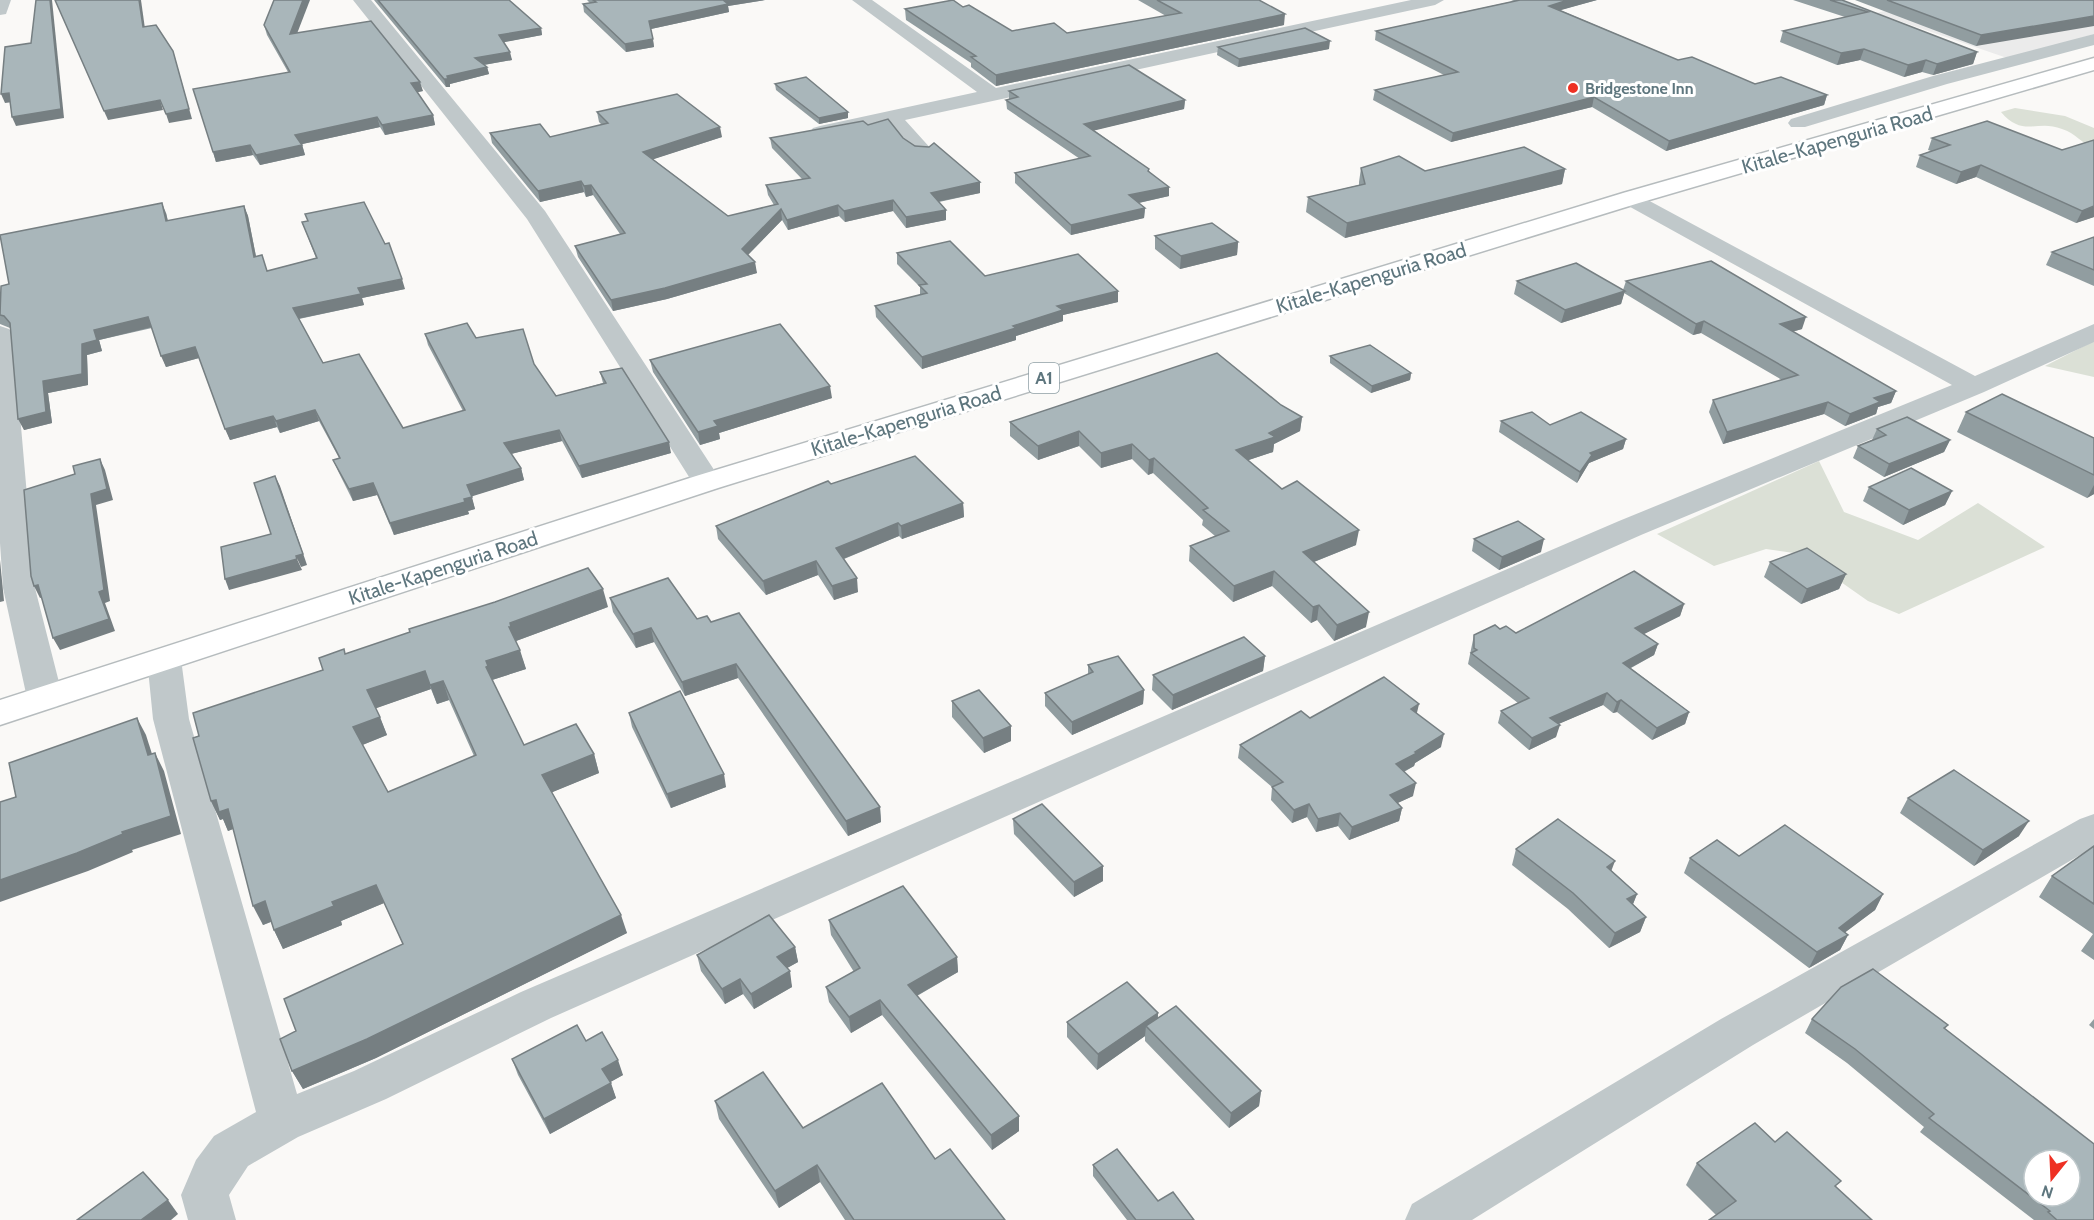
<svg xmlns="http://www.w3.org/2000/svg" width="2094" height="1220" font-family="Cabin,sans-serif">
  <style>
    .built { fill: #ebebeb }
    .green { fill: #dbe0d6 }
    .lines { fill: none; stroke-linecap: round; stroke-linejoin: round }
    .highway-casing { stroke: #b6bcbe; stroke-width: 3 }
    .minor { fill: #c0c8ca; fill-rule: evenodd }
    .highway { fill: #fff; fill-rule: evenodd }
    .wall { fill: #919da0; fill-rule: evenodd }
    .shaded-wall { fill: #767f82 }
    .building { fill: #a9b6ba; stroke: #767f82; stroke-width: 1.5; fill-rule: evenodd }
    .poi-dot { fill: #ee3023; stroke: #fff; stroke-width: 2 }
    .labels { text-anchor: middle; stroke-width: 6; stroke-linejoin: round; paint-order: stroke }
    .far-poi-label { font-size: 16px; font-weight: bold; fill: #5e767e; stroke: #fff; text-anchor: start }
    .shield { fill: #fff; stroke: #8e9fa5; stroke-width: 1.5 }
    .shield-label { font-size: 18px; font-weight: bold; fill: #5e767e }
    .street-label { font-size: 20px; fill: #5e767e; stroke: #fff }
  </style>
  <rect width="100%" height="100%" fill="#faf9f7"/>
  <polygon class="built" points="1934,0 2094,0 2094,34 2010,59 1876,13"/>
  <g class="green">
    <path d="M 2015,108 L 2065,116 L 2094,128 L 2094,149 C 2083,144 2075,133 2062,129 C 2037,119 2023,138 2001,112 Z"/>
    <polygon points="2094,341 2094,377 2045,366"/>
    <polygon points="1819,461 1844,512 1918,540 1978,503 2045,547 1899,614 1868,601 1801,554 1766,549 1714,566 1657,534"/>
  </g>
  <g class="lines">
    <defs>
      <polygon id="highway" points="2094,58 2094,70 1639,203 718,488 0,725 0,700 696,476 1623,193"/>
    </defs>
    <use href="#highway" class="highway-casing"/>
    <g class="minor">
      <polygon points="0,0 11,0 6,14 0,15"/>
      <polygon points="353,0 371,0 545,211 722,482 718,488 707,491 696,488 527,219"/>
      <path d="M 852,0 L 872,0 L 996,88 L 1411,0 L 1444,0 L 1435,5 L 905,120 L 933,151 L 929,155 C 910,160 898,137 887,124 L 820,138 L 813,136 L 810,132 L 813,128 L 820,126 L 977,92 Z"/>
      <polygon points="2094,34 2094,45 1947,84 1805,127 1791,127 1788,123 1791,119 1933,76"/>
      <polygon points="1631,191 1975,376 2094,324 2094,342 1984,392 1641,535 551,1018 386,1099 298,1137 248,1166 229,1195 236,1220 188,1220 181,1195 196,1160 214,1136 256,1112 153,719 147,659 152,651 164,648 176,651 181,659 189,719 297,1094 354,1071 521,992 1619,521 1952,385 1623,203 1620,198 1623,193"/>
      <polygon points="0,326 9,329 13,334 35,588 63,698 57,707 45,710 33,707 27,698 3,588 0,543"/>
      <polygon points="2094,814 2094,847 1753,1045 1472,1220 1405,1220 1412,1204 1721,1019 2080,819"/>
    </g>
    <use href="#highway" class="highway"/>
  </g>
  <g class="wall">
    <polygon points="374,0 509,0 541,28 542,35 504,42 512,60 484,65 487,67 489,74 450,84 450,87 446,87"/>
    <polygon points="587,0 765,0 728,6 729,12 651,29 654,47 626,52 584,12 583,4 590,3"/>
    <polygon points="1138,0 1259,0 1284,25 996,86 971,67 971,63 906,20 905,9 963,7 1012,31 1067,33 1166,16"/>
    <polygon points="1511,0 1597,0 1560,10 1678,60 1755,84 1827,95 1824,105 1666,151 1592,107 1451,142 1373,100 1375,90 1444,75 1375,40 1376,31 1514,1"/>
    <polygon points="1793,0 1842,0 1977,52 1973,64 1933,75 1922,72 1904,77 1860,60 1837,65 1780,42 1783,31 1845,17"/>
    <polygon points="1855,0 2094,0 1976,46"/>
    <polygon points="264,25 297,33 423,91 417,92 433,115 435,125 385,135 380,127 302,144 305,155 260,165 253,155 216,162 213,152 288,72 267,35"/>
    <polygon points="1218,47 1329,49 1238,67 1217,55"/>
    <polygon points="775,84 848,118 819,124 776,90"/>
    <polygon points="1009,91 1185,100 1184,109 1094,130 1149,169 1149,171 1169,196 1139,203 1145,208 1144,218 1071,235 1015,183 1015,173 1080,159 1007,109 1006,100 1009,99"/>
    <polygon points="597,112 722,137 653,159 728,216 774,205 768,195 766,185 802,179 772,148 770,138 868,125 903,138 915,146 980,182 980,193 939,202 946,220 906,228 893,211 845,222 839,216 788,230 782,220 748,255 757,273 667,299 613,311 578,257 575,246 620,234 593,195 586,197 584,192 540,202 492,143 490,133 550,137 602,125 599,122"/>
    <polygon points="1987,121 2094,217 2076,223 1976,177 1956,184 1916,167 1920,155 1931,151 1928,150 1932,138"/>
    <polygon points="1361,168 1425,171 1565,169 1562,184 1345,238 1306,212 1308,197 1359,185 1359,182"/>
    <polygon points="244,206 248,216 256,256 267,271 316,258 302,222 405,289 362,298 364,305 299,319 323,363 403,428 463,411 428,345 425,334 476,338 534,364 556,396 603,383 600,372 671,453 582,478 562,441 511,454 521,468 524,480 471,496 475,509 468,511 469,514 394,535 377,495 353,501 338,471 333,460 339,458 319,421 280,433 277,427 230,440 199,358 166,367 152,328 99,340 102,351 87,355 88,385 48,393 52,423 24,430 10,328 0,324 0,297 9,284 166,213 168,221"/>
    <polygon points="1155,236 1238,242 1237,255 1180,269 1155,249"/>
    <polygon points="2094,237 2094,286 2046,265 2052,252"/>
    <polygon points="897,253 985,276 1118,291 1118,302 1063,315 1063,321 1016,336 1016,340 922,369 876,317 875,306 920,295 920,287 897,264"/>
    <polygon points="1517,281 1623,290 1626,281 1802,329 1792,332 1896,391 1891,403 1878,407 1876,414 1845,426 1824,414 1723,444 1709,412 1713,400 1782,380 1701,333 1693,335 1624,293 1621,304 1561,323 1514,294"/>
    <polygon points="1330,356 1411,373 1410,380 1371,393 1330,363"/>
    <polygon points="650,360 832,398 719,433 720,439 700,445 653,372"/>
    <polygon points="1281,405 1302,417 1300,431 1274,444 1273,452 1248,460 1282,489 1356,545 1314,562 1366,627 1334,641 1317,620 1311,623 1272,586 1233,602 1189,561 1190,546 1215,536 1202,525 1203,520 1153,473 1148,475 1132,459 1101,468 1079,446 1038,460 1010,436 1010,422"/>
    <polygon points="1966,412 2094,438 2094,494 2087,498 1957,432"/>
    <polygon points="1501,421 1550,425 1626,439 1623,449 1589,463 1577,483 1499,432"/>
    <polygon points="1877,429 1950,440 1944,452 1884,477 1853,458 1858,446 1872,440"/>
    <polygon points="831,484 963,503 964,517 902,539 899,536 844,559 858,592 834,600 818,575 766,595 718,539 716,526"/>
    <polygon points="1869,487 1952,491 1945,505 1903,525 1863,501"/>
    <polygon points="1474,539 1541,552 1499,570 1472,551"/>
    <polygon points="1770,562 1846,574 1839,589 1801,604 1764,577"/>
    <polygon points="610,598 711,622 880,807 881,822 848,836 738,678 685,696 654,642 636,648 613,612"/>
    <polygon points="1684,604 1680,616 1644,634 1658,644 1654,655 1631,668 1689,712 1685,724 1652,740 1617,712 1613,713 1603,705 1558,724 1556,737 1529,750 1498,723 1501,711 1518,703 1468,664 1474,635 1500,629 1516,633"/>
    <path d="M 608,607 L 516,641 L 526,669 L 492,680 L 524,745 L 594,754 L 599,773 L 552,792 L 627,933 L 376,1058 L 303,1089 L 292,1071 L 296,1031 L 403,944 L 384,903 L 341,921 L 342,925 L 283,949 L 274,930 L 271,922 L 263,925 L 233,829 L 228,831 L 223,819 L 220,820 L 211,801 L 199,736 L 323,670 L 345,654 ZM 431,689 L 437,704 L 449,700 L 474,756 L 388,792 L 362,745 L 387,735 L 376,708 Z"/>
    <polygon points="1265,656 1263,671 1172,710 1152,690 1153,675"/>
    <polygon points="1088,665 1144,690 1143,704 1072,735 1045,706 1045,693 1088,675"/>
    <polygon points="952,701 1011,741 984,753 952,717"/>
    <polygon points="629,713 726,787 671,808 632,727"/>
    <polygon points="1417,713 1441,747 1415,763 1414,766 1404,772 1413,796 1397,803 1402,808 1399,821 1349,840 1338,826 1316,832 1307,817 1292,823 1271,800 1272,787 1238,758 1240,745 1310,718"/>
    <polygon points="1908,798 2019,836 1974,866 1900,813"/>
    <polygon points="1013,819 1103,881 1074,897 1014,834"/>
    <polygon points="2094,846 2094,960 2081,951 2093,934 2039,897 2052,876"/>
    <polygon points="1516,849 1612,871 1637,894 1633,904 1646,917 1640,932 1609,948 1568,909 1512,865"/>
    <polygon points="1739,856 1883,894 1875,910 1845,932 1848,935 1840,950 1809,968 1684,873 1690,858"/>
    <polygon points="829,920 957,957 958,972 917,996 1019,1131 992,1150 882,1015 851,1033 829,1002 826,987 854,972 831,935"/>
    <polygon points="795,947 798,962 787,968 792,987 754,1009 743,994 725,1004 701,971 697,955"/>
    <polygon points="1158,1013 1158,1018 1261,1091 1259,1106 1229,1128 1145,1041 1145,1036 1097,1070 1067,1037 1067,1022"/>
    <polygon points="1812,1019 1948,1025 1945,1029 2094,1220 2034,1220 1920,1132 1924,1127 1847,1063 1805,1033"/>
    <polygon points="2094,1019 2094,1029 2089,1025"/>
    <polygon points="586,1041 623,1075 610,1082 616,1098 550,1134 518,1075 512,1059"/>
    <polygon points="715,1101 803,1128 935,1159 1005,1220 845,1220 820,1182 779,1208 719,1119"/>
    <polygon points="1775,1142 1837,1187 1716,1215 1686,1185 1697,1163"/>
    <polygon points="1093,1165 1158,1201 1194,1220 1127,1220 1093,1176"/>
  </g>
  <g class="shaded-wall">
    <polygon points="50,0 52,0 64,118 16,126 12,117"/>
    <polygon points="139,0 141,0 146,36 143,27"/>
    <polygon points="303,0 310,0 293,44 290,34"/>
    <polygon points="722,0 765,0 728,6 729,12 651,29 649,21"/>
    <polygon points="1568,0 1597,0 1547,14 1549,6"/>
    <polygon points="1285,14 1284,25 996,86 996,75"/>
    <polygon points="2094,16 2094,26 1976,46 1981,35"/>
    <polygon points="541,28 542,35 500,43 499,35"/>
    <polygon points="653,39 654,47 626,52 625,44"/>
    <polygon points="1330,41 1329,49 1238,67 1239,59"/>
    <polygon points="1864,49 1860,60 1837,65 1841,53"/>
    <polygon points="173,51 192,119 169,123 166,114"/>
    <polygon points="510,52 512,60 477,66 475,58"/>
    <polygon points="1977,52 1973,64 1933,75 1937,64"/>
    <polygon points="1926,60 1922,72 1904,77 1908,65"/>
    <polygon points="487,67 489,74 450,84 450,87 446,87 444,79 447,76"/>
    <polygon points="420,82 423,91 414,93 411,83"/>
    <polygon points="9,93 13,102 5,103 1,94"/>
    <polygon points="1827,95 1824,105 1666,151 1669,141"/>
    <polygon points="1594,97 1592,107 1451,142 1453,133"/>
    <polygon points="160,100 163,110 108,120 104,111"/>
    <polygon points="1185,100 1184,109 1084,133 1084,124"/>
    <polygon points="848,112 848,118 819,124 819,118"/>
    <polygon points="433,115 435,125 385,135 382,125"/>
    <polygon points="377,117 380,127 298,145 295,135"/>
    <polygon points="720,127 722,137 645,162 643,152"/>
    <polygon points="250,145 253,155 216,162 213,152"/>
    <polygon points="302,145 305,155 260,165 256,155"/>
    <polygon points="1981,165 1976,177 1956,184 1961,172"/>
    <polygon points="1565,169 1562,184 1345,238 1347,223"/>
    <polygon points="581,181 584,192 540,202 538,191"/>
    <polygon points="980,182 980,193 931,203 931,193"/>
    <polygon points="591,185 593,195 586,197 584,186"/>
    <polygon points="1169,187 1169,196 1129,205 1129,195"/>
    <polygon points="893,200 893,211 845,222 844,211"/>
    <polygon points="162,203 166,213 170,231 166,221"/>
    <polygon points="838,205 839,216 788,230 787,220"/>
    <polygon points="244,206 248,216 258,267 254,257"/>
    <polygon points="2094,206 2094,217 2076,223 2082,211"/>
    <polygon points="1145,208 1144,218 1071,235 1071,225"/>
    <polygon points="781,209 782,220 743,260 742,249"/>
    <polygon points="946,210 946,220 906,228 906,217"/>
    <polygon points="1238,242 1237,255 1180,269 1181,256"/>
    <polygon points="755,262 757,273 667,299 613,311 611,300"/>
    <polygon points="402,279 405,289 362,298 364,305 297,319 293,308 358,288"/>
    <polygon points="1118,291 1118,302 1063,315 1063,321 1016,336 1016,340 922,369 922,357 1013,326 1057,306"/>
    <polygon points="1625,291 1621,304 1561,323 1565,310"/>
    <polygon points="148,317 152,327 99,340 102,351 87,355 88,385 48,393 52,423 24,430 18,419 43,381 82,344 94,330"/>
    <polygon points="1806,317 1802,329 1776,336 1780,324"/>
    <polygon points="1704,321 1701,333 1693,335 1696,324"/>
    <polygon points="195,347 199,358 166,367 161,356"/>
    <polygon points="1411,373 1410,380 1371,393 1372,386"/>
    <polygon points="830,386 832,398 719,433 720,439 700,445 698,432 714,421"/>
    <polygon points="1896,391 1891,403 1878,407 1876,414 1845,426 1850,414 1874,398"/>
    <polygon points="1828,402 1824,414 1723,444 1727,432"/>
    <polygon points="315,410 319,421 280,433 276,421"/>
    <polygon points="273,416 277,427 230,440 225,429"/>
    <polygon points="1302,417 1300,431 1274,444 1273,452 1234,465 1236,450"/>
    <polygon points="559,430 562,441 507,455 504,443"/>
    <polygon points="1079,431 1079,446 1038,460 1038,446"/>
    <polygon points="1626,439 1623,449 1589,463 1577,483 1580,472 1590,453"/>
    <polygon points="1950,440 1944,452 1884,477 1889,464"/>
    <polygon points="669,442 671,453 582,478 579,466"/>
    <polygon points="1132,444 1132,459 1101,468 1101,453"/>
    <polygon points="1154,458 1153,473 1148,475 1149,460"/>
    <polygon points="100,459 105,470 113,500 96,505 110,601 105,603 115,631 60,650 53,638 99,592 91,494"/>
    <polygon points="521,468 524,480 470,497 467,485"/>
    <polygon points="275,476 280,486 307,565 301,567 296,556"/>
    <polygon points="373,483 377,495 353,501 349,489"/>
    <polygon points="2094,485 2094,494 2087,498"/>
    <polygon points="1952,491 1945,505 1903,525 1909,510"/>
    <polygon points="472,497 475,509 468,511 469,514 394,535 390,523"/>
    <polygon points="963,503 964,517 902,539 901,526"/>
    <polygon points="898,523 899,536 838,561 836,548"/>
    <polygon points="1359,530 1356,545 1301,567 1303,552"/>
    <polygon points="1544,539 1541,552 1499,570 1502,557"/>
    <polygon points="297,559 302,570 229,590 225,579"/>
    <polygon points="0,560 4,601 0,602"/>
    <polygon points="816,561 818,575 766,595 763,581"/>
    <polygon points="1274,571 1272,586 1233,602 1234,586"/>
    <polygon points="1846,574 1839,589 1801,604 1807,589"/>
    <polygon points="857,578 858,592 834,600 832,586"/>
    <polygon points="38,585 44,597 40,598 34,586"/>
    <polygon points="603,589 608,607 516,641 509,627 510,623"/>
    <polygon points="1684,604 1680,616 1632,640 1635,628"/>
    <polygon points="1319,605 1317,620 1311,623 1313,607"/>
    <polygon points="1369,612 1366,627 1334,641 1337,625"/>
    <polygon points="651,628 654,642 636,648 633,634"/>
    <polygon points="1658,644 1654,655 1619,674 1623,663"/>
    <polygon points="520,650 526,669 492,680 486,667 486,661"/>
    <polygon points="1265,656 1263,671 1172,710 1173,695"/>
    <polygon points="736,664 738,678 685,696 682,682"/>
    <polygon points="425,671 431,689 374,709 367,690"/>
    <polygon points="443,681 449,700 437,704 430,685"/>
    <polygon points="1144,690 1143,704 1072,735 1072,722"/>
    <polygon points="1607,693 1603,705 1547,729 1550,718"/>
    <polygon points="1621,700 1617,712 1613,713 1617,702"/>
    <polygon points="1419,704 1416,717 1411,709"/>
    <polygon points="1689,712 1685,724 1652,740 1657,728"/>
    <polygon points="380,717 387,735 360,746 353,727"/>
    <polygon points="137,718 146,735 158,773 148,755"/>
    <polygon points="1560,725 1556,737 1529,750 1532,738"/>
    <polygon points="1011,726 1011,741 984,753 983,738"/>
    <polygon points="1444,734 1441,747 1415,763 1414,766 1393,777 1396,764"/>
    <polygon points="155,753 164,771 181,834 132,850 133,852 88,871 0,902 0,880 122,832"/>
    <polygon points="594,754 599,773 548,794 542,775"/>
    <polygon points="724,774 726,787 671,808 667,794"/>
    <polygon points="1416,783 1413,796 1387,808 1390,795"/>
    <polygon points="216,800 228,809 238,827 228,831 223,819 220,820 211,801"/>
    <polygon points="1309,804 1307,817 1292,823 1294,810"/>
    <polygon points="880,807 881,822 848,836 846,821"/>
    <polygon points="1402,808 1399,821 1349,840 1352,827"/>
    <polygon points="1340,813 1338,826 1316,832 1318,819"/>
    <polygon points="2029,821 2019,836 1974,866 1983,850"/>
    <polygon points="1615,861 1609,877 1607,867"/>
    <polygon points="1103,866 1103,881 1074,897 1074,882"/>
    <polygon points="376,885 384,903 341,921 342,925 283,949 274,930 332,902"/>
    <polygon points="1637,894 1631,909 1627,899"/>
    <polygon points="1883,894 1875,910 1831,943 1839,928"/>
    <polygon points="265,901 275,920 263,925 253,906"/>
    <polygon points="621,915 627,933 376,1058 303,1089 292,1071"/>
    <polygon points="1646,917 1640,932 1609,948 1615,933"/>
    <polygon points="1848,935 1840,950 1809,968 1817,952"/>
    <polygon points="795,947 798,962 780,972 777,957"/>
    <polygon points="957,957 958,972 909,1000 908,985"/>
    <polygon points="790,971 792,987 754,1009 751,994"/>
    <polygon points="740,979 743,994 725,1004 722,989"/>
    <polygon points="880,1000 882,1015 851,1033 849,1017"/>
    <polygon points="1158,1013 1157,1028 1146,1026 1145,1036 1097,1070 1098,1054"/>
    <polygon points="618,1060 623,1075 607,1084 602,1069"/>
    <polygon points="611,1083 616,1098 550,1134 544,1119"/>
    <polygon points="1261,1091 1259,1106 1229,1128 1231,1113"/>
    <polygon points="1019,1116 1019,1131 992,1150 991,1135"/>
    <polygon points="817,1165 820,1182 779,1208 775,1191"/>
    <polygon points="168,1200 178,1214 171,1220 141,1220"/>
  </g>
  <g class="building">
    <polygon points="36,0 50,0 61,109 12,117 9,93 1,94 5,47 31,43"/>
    <polygon points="55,0 139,0 143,27 156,25 173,51 189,109 166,114 160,100 104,111"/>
    <polygon points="274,0 303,0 290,34 371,21 420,82 411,83 433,115 382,125 377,117 295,135 302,145 256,155 250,145 213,152 193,89 290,72 264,25"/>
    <polygon points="378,0 509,0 541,28 499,35 510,52 475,58 487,67 447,76 448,79 444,79"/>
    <polygon points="593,0 723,0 728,4 649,21 653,39 625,44 583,4 596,2"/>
    <polygon points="953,0 963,7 969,5 1012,31 1054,23 1067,33 1181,13 1157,0 1259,0 1285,14 996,75 971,57 976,56 905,9"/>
    <polygon points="1520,0 1568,0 1549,6 1678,60 1692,57 1755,84 1781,77 1827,95 1669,141 1594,97 1453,133 1375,90 1458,72 1376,31"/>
    <polygon points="1830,0 1842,0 1977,52 1937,64 1926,60 1908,65 1864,49 1841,53 1783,31 1868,12"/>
    <polygon points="1887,0 2094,0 2094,16 1981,35"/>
    <polygon points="1305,28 1330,41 1239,59 1218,47"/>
    <polygon points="1129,65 1185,100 1084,124 1149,169 1148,171 1169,187 1129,195 1145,208 1071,225 1015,173 1090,156 1006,100 1018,97 1009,91"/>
    <polygon points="806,77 848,112 819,118 775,84"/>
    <polygon points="677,94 720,127 643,152 728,216 778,204 766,185 810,178 770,138 863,121 868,125 888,119 903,138 915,146 929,147 934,143 980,182 931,193 946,210 906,217 893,200 844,211 838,205 787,220 781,209 742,249 755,262 665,288 611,300 575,246 625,233 591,185 584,186 581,181 538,191 490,133 540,124 550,137 608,123 597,112"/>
    <polygon points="1987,121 2062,150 2094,140 2094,206 2082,211 1981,165 1961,172 1920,155 1950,145 1932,138"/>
    <polygon points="1524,147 1565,169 1347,223 1308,197 1365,184 1361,168 1399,156 1425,171"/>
    <polygon points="364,202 385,244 389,243 402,279 358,288 361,294 293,308 323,363 359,354 403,428 465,410 425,334 467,323 476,338 523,329 534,364 556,396 606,383 600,372 622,368 669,442 579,466 559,430 504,443 521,468 467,485 472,497 464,499 465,502 390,523 373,483 349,489 333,460 340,458 315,410 276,421 273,416 225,429 195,347 161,356 148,317 94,330 97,340 82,344 82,374 43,381 46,412 18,419 10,323 4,316 0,315 1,286 9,284 0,235 162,203 166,221 244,206 254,257 262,255 267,271 317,258 302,222 308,221 305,214"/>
    <polygon points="1212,223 1238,242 1181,256 1155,236"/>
    <polygon points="2094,237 2094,270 2052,252"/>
    <polygon points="950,241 985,276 1078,254 1118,291 1057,306 1063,310 1013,326 1016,328 922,357 875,306 927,293 919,285 927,284 897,253"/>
    <polygon points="1711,261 1806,317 1780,324 1896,391 1874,398 1880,402 1850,414 1828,402 1727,432 1713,400 1798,375 1704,321 1696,324 1626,281"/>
    <polygon points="1576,263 1625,291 1565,310 1517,281"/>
    <polygon points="780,324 830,386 714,421 718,426 698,432 650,360"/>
    <polygon points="1370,345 1411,373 1372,386 1330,356"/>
    <polygon points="1217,353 1281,405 1302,417 1269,433 1275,437 1236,450 1282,489 1297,481 1359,530 1303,552 1369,612 1337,625 1319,605 1313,607 1274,571 1234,586 1190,546 1229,531 1203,510 1208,508 1154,458 1149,460 1132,444 1101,453 1079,431 1038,446 1010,422"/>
    <polygon points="2002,394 2094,438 2094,475 1966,412"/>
    <polygon points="1532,412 1550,425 1581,412 1626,439 1590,453 1592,455 1580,472 1501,421"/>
    <polygon points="1907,417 1950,440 1889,464 1858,446 1886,435 1877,429"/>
    <polygon points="915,456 963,503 901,526 898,523 836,548 857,578 832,586 816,561 763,581 716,526 828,481 831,484"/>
    <polygon points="100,459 107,489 91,494 104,590 99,592 109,619 53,638 38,585 34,586 31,576 24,490 75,474 73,466"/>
    <polygon points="1911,468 1952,491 1909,510 1869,487"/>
    <polygon points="275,476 303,554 296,556 297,559 225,579 221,547 271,534 254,483"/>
    <polygon points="1518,521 1544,539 1502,557 1474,539"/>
    <polygon points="1807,548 1846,574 1807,589 1770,562"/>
    <path d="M 588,568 L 603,589 L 510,623 L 511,627 L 509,627 L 520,650 L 486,661 L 488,666 L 486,667 L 524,745 L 576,724 L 594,754 L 542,775 L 621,915 L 367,1039 L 292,1071 L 280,1039 L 296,1031 L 284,999 L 403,944 L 376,885 L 332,902 L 334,906 L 274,930 L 265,901 L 253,906 L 228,809 L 219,812 L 216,800 L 211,801 L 193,738 L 199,736 L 193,713 L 323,670 L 319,658 L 344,649 L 345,654 L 410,632 L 409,629 L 495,602 ZM 425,671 L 430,685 L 443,681 L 476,755 L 388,792 L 353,727 L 380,717 L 367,690 Z"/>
    <polygon points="1634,571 1684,604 1635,628 1658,644 1623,663 1689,712 1657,728 1621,700 1617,702 1607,693 1550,718 1560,725 1532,738 1501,711 1529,698 1471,653 1477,650 1474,648 1474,635 1495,625 1500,629 1506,626 1516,633"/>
    <polygon points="668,578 697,619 707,616 711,622 739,613 880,807 846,821 736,664 682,682 651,628 633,634 610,598"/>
    <polygon points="1244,637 1265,656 1173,695 1153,675"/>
    <polygon points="1118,656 1144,690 1072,722 1045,693 1093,672 1088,665"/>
    <polygon points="1384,677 1419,704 1411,709 1444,734 1415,752 1417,753 1396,764 1416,783 1390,795 1402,808 1352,827 1340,813 1318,819 1309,804 1294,810 1272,787 1283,782 1240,745 1301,711 1310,718"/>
    <polygon points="979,690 1011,726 983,738 952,701"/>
    <polygon points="680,691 724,774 667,794 629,713"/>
    <polygon points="137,718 148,755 155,753 171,816 122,832 123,834 77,853 0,880 0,802 16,797 9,763"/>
    <polygon points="1954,770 2029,821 1983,850 1908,798"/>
    <polygon points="1042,804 1103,866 1074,882 1013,819"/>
    <polygon points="1558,819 1615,861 1607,867 1637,894 1627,899 1646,917 1615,933 1573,893 1516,849"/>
    <polygon points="1785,825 1883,894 1839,928 1848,935 1817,952 1690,858 1717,840 1739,856"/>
    <polygon points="2094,846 2094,904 2052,876"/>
    <polygon points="903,886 957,957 908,985 1019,1116 991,1135 880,1000 849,1017 826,987 860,968 829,920"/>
    <polygon points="769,915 795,947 777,957 790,971 751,994 740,979 722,989 697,955"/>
    <path d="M 1873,969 L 1948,1025 L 1944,1028 L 2094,1144 L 2094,1220 L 2057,1220 L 2048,1212 L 2050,1211 L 1929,1118 L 1934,1114 L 1855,1049 L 1812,1019 L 1841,987 ZM 2034,1160 L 2070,1160 L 2070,1196 L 2034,1196 Z"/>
    <polygon points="1127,982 1158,1013 1098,1054 1067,1022"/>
    <polygon points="1176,1006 1261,1091 1231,1113 1146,1026"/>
    <polygon points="577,1025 586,1041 602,1032 618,1060 602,1069 611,1083 544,1119 512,1059"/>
    <polygon points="763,1072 803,1128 882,1083 935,1159 950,1149 1005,1220 854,1220 817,1165 775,1191 715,1101"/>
    <polygon points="1755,1123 1775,1142 1787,1132 1841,1181 1835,1186 1872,1220 1709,1220 1736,1201 1697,1163"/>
    <polygon points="1117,1149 1158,1201 1173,1192 1194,1220 1136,1220 1093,1165"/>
    <polygon points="143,1172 168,1200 141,1220 77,1220"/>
  </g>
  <circle class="poi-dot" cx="1573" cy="88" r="6"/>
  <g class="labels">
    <g class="far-poi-label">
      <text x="1585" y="94">Bridgestone Inn</text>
    </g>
    <rect class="shield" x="1029" y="363" width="30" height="30" rx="4.5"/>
    <g class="shield-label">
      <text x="1044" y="384">A1</text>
    </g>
    <g class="street-label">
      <text transform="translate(1837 140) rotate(-16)" y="7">Kitale-Kapenguria Road</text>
      <text transform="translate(1371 278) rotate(-17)" y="7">Kitale-Kapenguria Road</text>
      <text transform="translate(906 421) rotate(-17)" y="7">Kitale-Kapenguria Road</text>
      <text transform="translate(443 568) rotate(-18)" y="7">Kitale-Kapenguria Road</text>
    </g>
  </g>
  <g transform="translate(2052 1178) rotate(198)"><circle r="28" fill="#ffffff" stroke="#bfc8cb" stroke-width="1.5"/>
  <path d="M0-4.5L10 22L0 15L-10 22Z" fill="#ee3023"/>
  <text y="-9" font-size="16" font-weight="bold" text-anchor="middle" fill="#5e767e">N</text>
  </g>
</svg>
